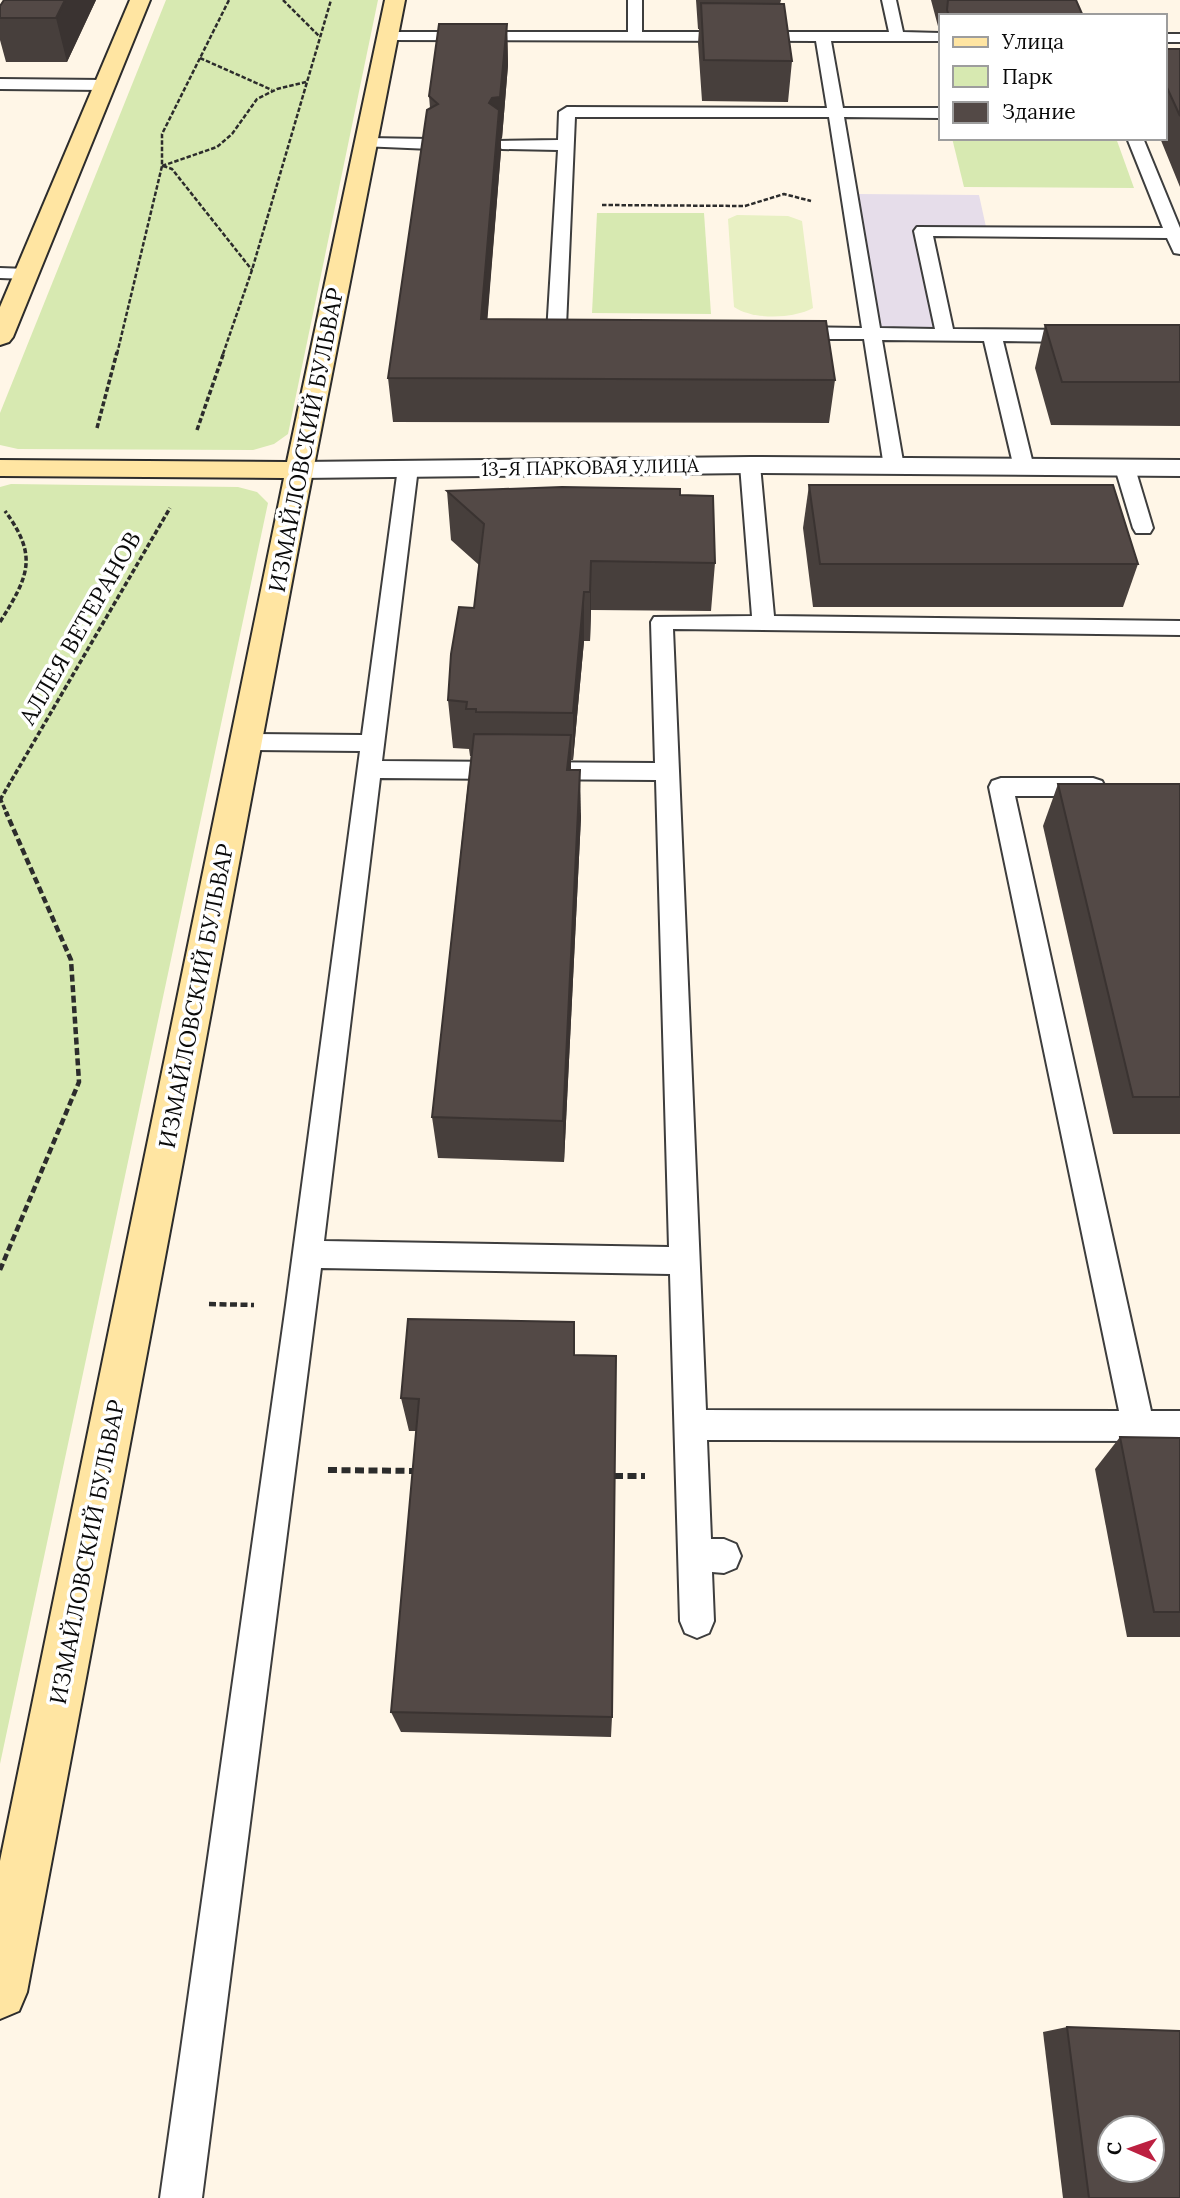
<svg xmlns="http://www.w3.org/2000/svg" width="1180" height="2198" font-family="Lora,serif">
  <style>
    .industrial { fill: #e6ddea }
    .green { fill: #d7e9b1 }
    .pitch { fill: #e8f0c3 }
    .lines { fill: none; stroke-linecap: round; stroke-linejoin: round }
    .lane-casing { stroke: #3d3d3d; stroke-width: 4 }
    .street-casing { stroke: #3d3d3d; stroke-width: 4 }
    .secondary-casing { stroke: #2c2c2c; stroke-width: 4 }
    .path-far3 { stroke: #2c2c2c; stroke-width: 2.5; stroke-dasharray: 4.5 2; stroke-linecap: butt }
    .path-far2 { stroke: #2c2c2c; stroke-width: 3.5; stroke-dasharray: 5 2.5; stroke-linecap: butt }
    .path-far1 { stroke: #2c2c2c; stroke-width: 4.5; stroke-dasharray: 7 3.5; stroke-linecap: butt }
    .path { stroke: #2c2c2c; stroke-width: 6; stroke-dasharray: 9 4.5; stroke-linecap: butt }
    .lane { fill: #fff; fill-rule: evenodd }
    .street { fill: #fff; fill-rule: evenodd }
    .secondary { fill: #ffe5a2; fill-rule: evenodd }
    .wall { fill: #473f3c }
    .shaded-wall { fill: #3a3331 }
    .building { fill: #534946; stroke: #3a3331; stroke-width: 2; fill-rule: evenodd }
    .labels { text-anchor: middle; stroke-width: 7; stroke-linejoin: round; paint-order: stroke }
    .far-street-label { font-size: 19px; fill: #0a0a0a; stroke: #fff }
    .street-label { font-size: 23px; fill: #0a0a0a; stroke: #fff }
  </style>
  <rect width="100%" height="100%" fill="#fff6e7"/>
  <polygon class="industrial" points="858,194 979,195 986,227 915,227 935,330 881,329"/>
  <g class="green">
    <polygon points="166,0 378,0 288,434 274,444 253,450 18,449 0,445 0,413"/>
    <polygon points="952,138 1116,138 1134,188 964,187"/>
    <polygon points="597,213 704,213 711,314 592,313"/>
    <polygon points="11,484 238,487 257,492 268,503 0,1764 0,487"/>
  </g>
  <path class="pitch" d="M 737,215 L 788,216 L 802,221 L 813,308 C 793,319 753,320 734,307 L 728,219 Z"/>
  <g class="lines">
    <defs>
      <g id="lane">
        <polygon points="628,0 642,0 642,32 889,32 882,0 896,0 903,32 940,33 940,41 831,41 843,108 940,108 940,118 844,117 880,328 935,329 914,231 917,227 1163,228 1127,138 1143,138 1180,228 1180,254 1174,253 1167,238 933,236 953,329 1079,330 1088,336 1079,342 1003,341 1034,468 1031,472 1017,472 1014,468 984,341 882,340 904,467 901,471 887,471 884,467 864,339 791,339 782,333 791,327 862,328 829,117 575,117 566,327 579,327 588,333 579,339 549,337 547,333 558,150 502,149 494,144 496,141 558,140 559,112 567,107 827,108 816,41 388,40 381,36 388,32 628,32"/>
        <rect x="1164" y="34" width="16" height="8"/>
        <polygon points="0,79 103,80 111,85 103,90 0,89"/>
        <polygon points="367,138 431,139 439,144 431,149 361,146 359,143 361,140"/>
        <polygon points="0,268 27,269 36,274 27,279 0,278"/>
        <path d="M 750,459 L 757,461 L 760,465 L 774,616 L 1180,621 L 1180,635 L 673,629 L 706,1410 L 1119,1411 L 989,787 L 992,781 L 1001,778 L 1093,778 L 1102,781 L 1105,787 L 1102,793 L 1093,796 L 1015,796 L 1151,1411 L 1180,1411 L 1180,1441 L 707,1440 L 711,1539 L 724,1539 L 736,1544 L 741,1556 L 736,1568 L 724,1573 L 712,1572 L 714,1621 L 709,1633 L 697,1638 L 685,1633 L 680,1621 L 670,1274 L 321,1268 L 202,2198 L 160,2198 L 286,1305 L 360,751 L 246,750 L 238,748 L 234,742 L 238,736 L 246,734 L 362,735 L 398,468 L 401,464 L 415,464 L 418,468 L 382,761 L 655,763 L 651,622 L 654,617 L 752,616 L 740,465 L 743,461 ZM 380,778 L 656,780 L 669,1247 L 324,1241 Z"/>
        <polygon points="1125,462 1132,464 1135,468 1153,528 1150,533 1136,533 1133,528 1115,468 1118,464"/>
      </g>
      <polygon id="street" points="750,457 1180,460 1180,476 750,473 300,478 290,476 286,470 290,464 300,462"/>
      <g id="secondary">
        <polygon points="130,0 150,0 13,337 9,342 0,345 0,307"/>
        <polygon points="385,0 405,0 305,512 27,1992 19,2011 0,2019 0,1861 284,478 0,476 0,460 287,462"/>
      </g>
    </defs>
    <use href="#lane" class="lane-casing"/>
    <use href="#street" class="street-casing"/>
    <use href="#secondary" class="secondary-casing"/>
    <g class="path-far3">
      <polyline points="283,0 320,37"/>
      <polyline points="200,58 272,90"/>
      <polyline points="162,166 217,147 232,134 257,99 277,89 306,82"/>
      <polyline points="163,166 172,169 252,270"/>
      <polyline points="602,205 745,206 784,194 811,201"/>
      <polyline points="117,354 162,166 162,134 229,0"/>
      <polyline points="223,354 252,270 331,0"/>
    </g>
    <g class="path-far2">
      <polyline points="97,428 117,352"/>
      <polyline points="197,430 224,352"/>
      <path d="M 0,622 C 28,577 39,557 5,511"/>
      <polyline points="0,798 7,814"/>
      <polyline points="0,800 170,508"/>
    </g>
    <g class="path-far1">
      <polyline points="0,1270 79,1082 71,960 6,812"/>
      <polyline points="209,1304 254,1305"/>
    </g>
    <g class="path">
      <polyline points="328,1470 417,1471"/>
      <polyline points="614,1476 645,1476"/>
    </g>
    <use href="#lane" class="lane"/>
    <use href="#street" class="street"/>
    <use href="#secondary" class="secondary"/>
  </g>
  <g class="wall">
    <polygon points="4,0 96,0 67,62 6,62 0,40 0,6"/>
    <polygon points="696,0 781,0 780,4 792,61 788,102 702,101 698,43 699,29 698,29"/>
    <polygon points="931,0 1076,0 1083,16 940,16 940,31 939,30"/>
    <polygon points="507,24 508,65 502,138 501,139 501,151 487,319 835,380 829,423 393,422 388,378 430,108 429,96"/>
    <polygon points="1164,49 1180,49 1180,187 1160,138 1164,138"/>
    <polygon points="1045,325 1180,325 1180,426 1051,425 1035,368"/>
    <polygon points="809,485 1138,564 1123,607 813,607 803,528"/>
    <polygon points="447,491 680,495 715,563 711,611 591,610 590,641 584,641 573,760 571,760 571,770 581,817 564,1162 438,1158 432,1117 471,756 470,756 469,749 453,748 448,700 474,608 479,565 451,540"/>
    <polygon points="1058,784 1180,784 1180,1134 1113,1134 1043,826"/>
    <polygon points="575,1355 612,1717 611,1737 401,1732 391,1712 416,1431 409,1431 401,1398"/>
    <polygon points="1120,1437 1180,1438 1180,1637 1127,1637 1095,1469"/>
    <polygon points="1067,2027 1180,2198 1063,2198 1043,2032"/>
  </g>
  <g class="shaded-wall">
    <polygon points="65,0 96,0 67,62 56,18"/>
    <polygon points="507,24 508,65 502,138 501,139 501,151 484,362 481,319 489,103"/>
    <polygon points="591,561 591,610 590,641 590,592"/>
    <polygon points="584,592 584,641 573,760 573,713"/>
    <polygon points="571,735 571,782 567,770"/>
    <polygon points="580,770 581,817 564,1162 563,1121"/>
  </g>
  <g class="building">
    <polygon points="4,0 65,0 56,18 0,18 0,6"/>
    <polygon points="948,0 1076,0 1083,16 949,16 947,10"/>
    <polygon points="701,3 784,4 792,61 704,60"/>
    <polygon points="439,24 507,24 500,97 492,98 489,103 499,110 481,319 826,321 835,380 388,378 427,110 438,104 429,96"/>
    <polygon points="1164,49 1180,49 1180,116 1164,81"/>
    <polygon points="1045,325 1180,325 1180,382 1062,382"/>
    <polygon points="809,485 1113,485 1138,564 820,564"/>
    <polygon points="562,487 680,489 680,495 713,496 715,563 591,561 590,592 584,592 573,713 476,712 476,709 466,709 467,702 448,700 451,654 459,607 474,608 484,524 447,491"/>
    <polygon points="474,734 571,735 567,770 580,770 563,1121 432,1117"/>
    <polygon points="1058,784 1180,784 1180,1097 1133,1097"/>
    <polygon points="408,1319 574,1322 574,1355 616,1356 612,1717 391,1712 419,1399 401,1398"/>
    <polygon points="1120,1437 1180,1438 1180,1612 1154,1612"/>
    <path d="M 1067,2027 L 1180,2031 L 1180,2198 L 1089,2198 ZM 1110,2128 L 1152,2128 L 1152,2170 L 1110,2170 Z"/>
  </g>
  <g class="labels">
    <g class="far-street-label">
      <text transform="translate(590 467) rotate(-1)" y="7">13-Я ПАРКОВАЯ УЛИЦА</text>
    </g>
    <g class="street-label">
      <text transform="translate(306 440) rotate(-79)" y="8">ИЗМАЙЛОВСКИЙ БУЛЬВАР</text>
      <text transform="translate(80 628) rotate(-60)" y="8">АЛЛЕЯ ВЕТЕРАНОВ</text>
      <text transform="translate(196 996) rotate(-79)" y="8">ИЗМАЙЛОВСКИЙ БУЛЬВАР</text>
      <text transform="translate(87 1552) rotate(-79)" y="8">ИЗМАЙЛОВСКИЙ БУЛЬВАР</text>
    </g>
  </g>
  <rect x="939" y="14" width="228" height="126" fill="#ffffff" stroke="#9d9d9d" stroke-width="2"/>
  <rect x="953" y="37" width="35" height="10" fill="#ffe5a2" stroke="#9d9d9d" stroke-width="2"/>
  <text x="1002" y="49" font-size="21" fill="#0a0a0a">Улица</text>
  <rect x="953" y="66" width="35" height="21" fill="#d7e9b1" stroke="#9d9d9d" stroke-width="2"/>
  <text x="1002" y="84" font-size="21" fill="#0a0a0a">Парк</text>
  <rect x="953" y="102" width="35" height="21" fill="#534946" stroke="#9d9d9d" stroke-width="2"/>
  <text x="1002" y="119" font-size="21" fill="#0a0a0a">Здание</text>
  <g transform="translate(1131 2149) rotate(272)"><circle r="33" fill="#ffffff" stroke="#9d9d9d" stroke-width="2"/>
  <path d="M0-5L12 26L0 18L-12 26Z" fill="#bc2041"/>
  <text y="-10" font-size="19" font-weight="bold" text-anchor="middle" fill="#0a0a0a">С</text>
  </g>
</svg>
